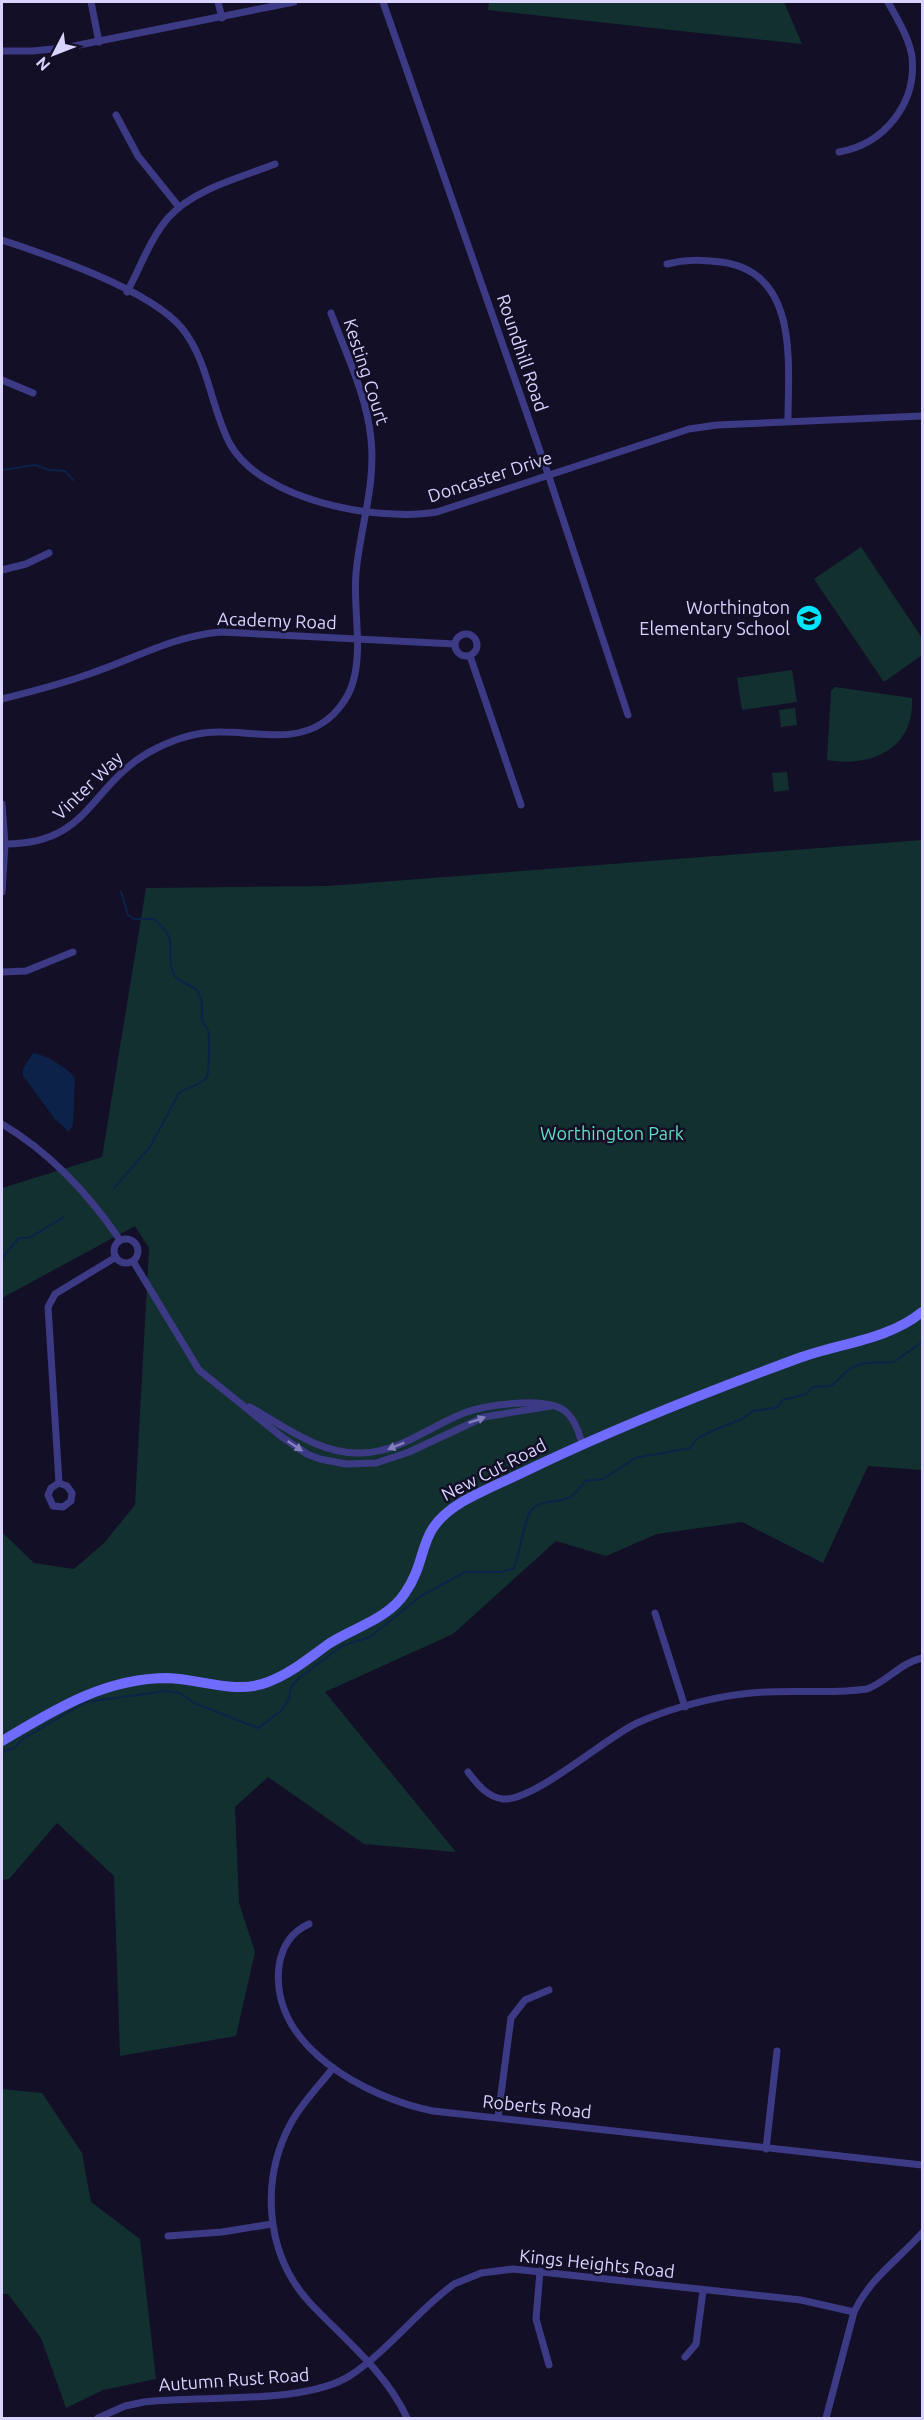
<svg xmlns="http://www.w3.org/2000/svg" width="924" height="2420" font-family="Ubuntu,sans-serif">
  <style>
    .green { fill: #12302f }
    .water { fill: #0c2248 }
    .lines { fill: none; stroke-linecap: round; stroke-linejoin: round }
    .stream { stroke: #0c2248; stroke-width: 2 }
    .street { stroke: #3d3a85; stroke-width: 7 }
    .secondary { stroke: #6f6bff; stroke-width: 10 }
    .oneway { fill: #837fbc }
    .labels { text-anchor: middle; stroke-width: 5; stroke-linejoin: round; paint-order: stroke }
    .street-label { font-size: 18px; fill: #d9d4ff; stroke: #130f26 }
    .poi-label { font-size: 18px; fill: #d9d4ff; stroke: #130f26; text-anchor: end }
    .park-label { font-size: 18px; fill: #5fe0c0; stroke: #130f26 }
  </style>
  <rect width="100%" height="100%" fill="#130f26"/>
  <g class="green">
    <polygon points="489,2 784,2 802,44 488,10"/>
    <polygon points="861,547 922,638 922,655 884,682 814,579"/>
    <polygon points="792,670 797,702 742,710 737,678"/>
    <path d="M 835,687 L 912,698 C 915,749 870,768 827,760 L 831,691 Z"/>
    <polygon points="795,708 797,725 781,727 779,710"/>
    <polygon points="787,772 789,790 774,792 772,773"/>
    <polygon points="922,840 922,1470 868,1466 823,1563 742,1522 657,1534 606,1556 556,1541 453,1634 325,1692 456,1852 364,1844 268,1777 235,1807 239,1903 255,1952 236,2036 120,2056 114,1876 57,1823 9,1879 2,1880 2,1532 34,1563 74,1569 104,1543 135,1505 149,1248 135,1226 2,1298 2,1188 102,1157 146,888 328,886"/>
    <polygon points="2,2089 42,2093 82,2153 91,2202 140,2239 156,2379 103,2390 66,2408 41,2338 8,2294 2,2294"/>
  </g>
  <path class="water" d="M 33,1053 C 44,1054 69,1068 75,1079 L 73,1125 L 69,1132 L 55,1119 L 23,1076 L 23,1069 Z"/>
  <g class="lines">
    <g class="stream">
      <polyline points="2,470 35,465 49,470 65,471 73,480"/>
      <path d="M 114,1188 L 150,1147 L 179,1093 C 187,1087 202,1085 207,1077 C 209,1072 210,1037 208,1031 C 206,1026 203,1024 202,1019 C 201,1009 204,1000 198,992 C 191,983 177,983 173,973 C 164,947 182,943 154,919 L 134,919 L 128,915 L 121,892"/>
      <polyline points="2,1258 19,1238 29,1238 64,1217"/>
      <path d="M 2,1752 L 14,1748 L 24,1738 L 86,1702 L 166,1691 L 180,1693 L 194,1703 L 258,1728 L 281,1711 L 289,1699 L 291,1687 L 299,1678 L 342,1646 L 370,1637 L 421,1596 L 465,1572 L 501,1572 L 514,1568 C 520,1553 525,1515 532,1509 C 543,1498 561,1504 572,1496 C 577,1492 581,1486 585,1481 L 603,1479 L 635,1458 L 690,1448 L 698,1438 L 712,1431 L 742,1419 L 753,1411 L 776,1408 L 783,1400 L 806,1394 L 813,1387 L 831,1386 L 851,1368 L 864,1363 L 894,1362 L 922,1342"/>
    </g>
    <g class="street">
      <polyline points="91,2 99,42"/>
      <polyline points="218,2 222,18"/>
      <polyline points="383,2 548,474 628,715"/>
      <polyline points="2,51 32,51 64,48 294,2"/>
      <polyline points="116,115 138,156 179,207"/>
      <path d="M 839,152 C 884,144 917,104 912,57 C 909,37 897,19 888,2"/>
      <path d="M 2,240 C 50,256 148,289 181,327 C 209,361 210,406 230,444 C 262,501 378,522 437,512 L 689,429 L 717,425 L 922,416"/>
      <path d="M 667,264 C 686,259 702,260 721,262 C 800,272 788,364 788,421"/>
      <path d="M 127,292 C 140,268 150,239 168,218 C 193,189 240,178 275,164"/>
      <polyline points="2,380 33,393"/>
      <polyline points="2,570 26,564 49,553"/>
      <circle cx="466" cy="645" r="11"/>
      <polyline points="470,656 521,805"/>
      <path d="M 2,699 C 30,692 58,685 86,675 C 132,660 172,636 221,632 L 455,644"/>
      <polyline points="2,804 5,844 2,892"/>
      <path d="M 2,844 C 93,846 88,782 157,748 C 177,738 200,731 223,732 C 257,732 294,743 324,722 C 337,713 349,697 353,682 C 363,648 353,609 356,573 C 360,528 376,485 371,439 C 367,396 346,354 331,313"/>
      <polyline points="2,972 26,971 73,952"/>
      <path d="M 2,1124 C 51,1153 88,1193 120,1240"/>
      <circle cx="126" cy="1251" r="12"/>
      <polyline points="133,1261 199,1370 282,1437 307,1454 320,1459 346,1464 376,1463 409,1452 484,1417 551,1406"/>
      <path d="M 250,1407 C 285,1427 321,1455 362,1453 C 400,1452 430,1426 464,1413 C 486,1405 541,1397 562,1409 C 574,1416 579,1432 582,1444"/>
      <polyline points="59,1483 67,1486 72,1493 71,1501 63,1507 53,1506 48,1495 51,1488 59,1483 48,1307 55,1294 116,1257"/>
      <polyline points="655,1613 685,1707"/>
      <path d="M 468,1772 C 477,1784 487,1797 503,1799 C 533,1802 605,1738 637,1723 C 675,1706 724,1694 766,1692 C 799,1690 834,1694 867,1689 C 888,1681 900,1663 922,1658"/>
      <path d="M 309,1924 C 291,1932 282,1946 279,1966 C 269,2047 368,2098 433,2111 L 922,2165"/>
      <path d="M 333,2068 C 319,2086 302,2103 291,2123 C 260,2180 265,2254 310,2303 C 344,2339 386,2372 407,2418"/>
      <polyline points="498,2117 511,2018 525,2000 549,1990"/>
      <polyline points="766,2149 777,2051"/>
      <polyline points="168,2236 222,2232 272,2224"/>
      <polyline points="540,2271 536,2319 549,2365"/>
      <polyline points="685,2357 696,2344 703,2291"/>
      <path d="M 98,2418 L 125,2406 L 144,2402 C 201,2395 306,2405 351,2375 C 389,2350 417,2311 454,2284 L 481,2273 L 513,2269 L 801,2300 L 854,2312"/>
      <path d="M 826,2418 L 854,2312 C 870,2278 898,2260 922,2233"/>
    </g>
    <path class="secondary" d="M 2,1741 C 54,1710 104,1678 168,1678 C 200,1679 236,1695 268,1682 C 292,1673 310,1657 330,1643 C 355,1627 388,1619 405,1593 C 431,1555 414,1531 462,1502 C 485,1489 510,1479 534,1467 C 620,1426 709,1391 799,1358 C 840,1343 888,1340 922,1312"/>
  </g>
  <defs><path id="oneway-solid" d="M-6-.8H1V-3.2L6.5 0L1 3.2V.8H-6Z" transform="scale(1.5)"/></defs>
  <g class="oneway">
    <use href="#oneway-solid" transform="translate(477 1420) rotate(-19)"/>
    <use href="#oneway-solid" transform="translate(295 1446) rotate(34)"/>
    <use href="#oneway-solid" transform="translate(396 1446) rotate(158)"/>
  </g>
  <defs>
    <symbol id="school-disc" viewBox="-11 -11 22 22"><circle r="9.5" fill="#00e5ff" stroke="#130f26"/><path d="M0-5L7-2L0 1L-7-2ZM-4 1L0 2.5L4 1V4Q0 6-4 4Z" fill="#111"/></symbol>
  </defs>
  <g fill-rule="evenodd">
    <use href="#school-disc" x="794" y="603" width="30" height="30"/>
  </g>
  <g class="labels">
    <g class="street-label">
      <text transform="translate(522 353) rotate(71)" y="6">Roundhill Road</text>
      <text transform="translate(366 372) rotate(72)" y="6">Kesting Court</text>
      <text transform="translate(490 477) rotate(-18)" y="6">Doncaster Drive</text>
      <text transform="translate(277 621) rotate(2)" y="6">Academy Road</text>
      <text transform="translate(88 786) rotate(-44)" y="6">Vinter Way</text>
      <text transform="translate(494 1470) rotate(-27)" y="6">New Cut Road</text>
      <text transform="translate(537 2107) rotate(6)" y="6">Roberts Road</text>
      <text transform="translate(597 2264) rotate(6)" y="6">Kings Heights Road</text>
      <text transform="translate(234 2380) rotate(-4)" y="6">Autumn Rust Road</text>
    </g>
    <g class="poi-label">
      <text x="790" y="614">Worthington<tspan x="790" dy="21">Elementary School</tspan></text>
    </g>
    <g class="park-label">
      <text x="612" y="1140">Worthington Park</text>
    </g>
  </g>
  <rect width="924" height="2420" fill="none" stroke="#d9d4ff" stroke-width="6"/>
  <g transform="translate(54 54) rotate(228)" stroke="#130f26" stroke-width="4.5" paint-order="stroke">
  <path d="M0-4.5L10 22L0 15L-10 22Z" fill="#d9d4ff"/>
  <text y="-9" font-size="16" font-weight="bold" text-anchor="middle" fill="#d9d4ff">N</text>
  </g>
</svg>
